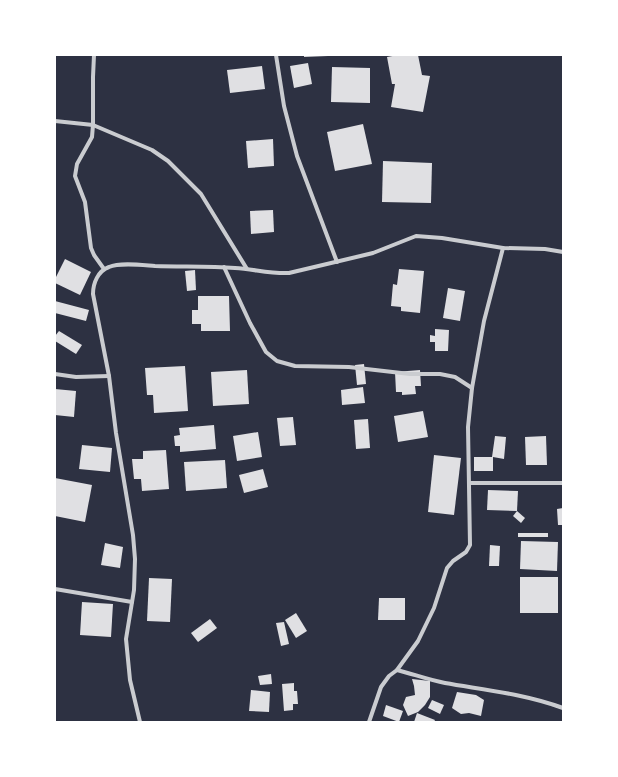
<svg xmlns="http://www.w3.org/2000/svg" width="618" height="777" font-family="Inter,sans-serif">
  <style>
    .building { fill: #e0e0e3 }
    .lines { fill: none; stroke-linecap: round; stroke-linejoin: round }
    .minor { stroke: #caccd0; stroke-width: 4 }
  </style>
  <rect width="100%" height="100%" fill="#2d3142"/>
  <g class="building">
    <polygon points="304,55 328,55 328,56 304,57"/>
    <polygon points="398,55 418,55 422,75 430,76 423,112 391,107 395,84 392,84 387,57"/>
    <polygon points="308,63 312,84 294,88 290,66"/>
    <polygon points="262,66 265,89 230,93 227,70"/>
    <polygon points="332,67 370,68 370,103 331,102"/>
    <polygon points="363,124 372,164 335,171 327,132"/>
    <polygon points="273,139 274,166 248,168 246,141"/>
    <polygon points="383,161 432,163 431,203 382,202"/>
    <polygon points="273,210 274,232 251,234 250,211"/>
    <polygon points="65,259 91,272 80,295 55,283 55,279"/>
    <polygon points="399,269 424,271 420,313 401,311 401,307 391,306 393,284 397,285"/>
    <polygon points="195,270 196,290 187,291 185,271"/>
    <polygon points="448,288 465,291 460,321 443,318"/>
    <polygon points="198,296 229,296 230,331 201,331 201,324 192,324 192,310 198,310"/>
    <polygon points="55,301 89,310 86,321 55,313"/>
    <polygon points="435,329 449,330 448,351 435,351 435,342 430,342 430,335 435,336"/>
    <polygon points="59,331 82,345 76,354 55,341 55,336"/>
    <polygon points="364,364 366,384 357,385 355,365"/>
    <polygon points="185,366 188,411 154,413 153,395 147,395 145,368"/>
    <polygon points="247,370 249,404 213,406 211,372"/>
    <polygon points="420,370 421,386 415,386 416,394 402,395 402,392 396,392 395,372"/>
    <polygon points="363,387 365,403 342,405 341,390"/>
    <polygon points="55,389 76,391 74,417 55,415"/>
    <polygon points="423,411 428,437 398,442 394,416"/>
    <polygon points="293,417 296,445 280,446 277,418"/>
    <polygon points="368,419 370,448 356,449 354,420"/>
    <polygon points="214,425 216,449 180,452 180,446 175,446 174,436 180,435 179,428"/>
    <polygon points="258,432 262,457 237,461 233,436"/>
    <polygon points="495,436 506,437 504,459 493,457 493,471 474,471 474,457 492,457"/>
    <polygon points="546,436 547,465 526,465 525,437"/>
    <polygon points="82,445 112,448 110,472 79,469"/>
    <polygon points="166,450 169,489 142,491 141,479 134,479 132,459 143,459 143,451"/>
    <polygon points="434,455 461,458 454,515 428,512"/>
    <polygon points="225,460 227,488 186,491 184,462"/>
    <polygon points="263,469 268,487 244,493 239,475"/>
    <polygon points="55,478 92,485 85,522 55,516"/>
    <polygon points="488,490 518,491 517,511 487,510"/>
    <polygon points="563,508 563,525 558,525 557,509"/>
    <polygon points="517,511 525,518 521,523 513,516"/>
    <rect x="518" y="533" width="30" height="4"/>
    <polygon points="521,541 558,542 557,571 520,569"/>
    <polygon points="105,543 123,547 120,568 101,565"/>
    <polygon points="490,545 500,546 499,566 489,566"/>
    <rect x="520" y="577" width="38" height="36"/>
    <polygon points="149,578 172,579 170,622 147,621"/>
    <polygon points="379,598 405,598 405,620 378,620"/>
    <polygon points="82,602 113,604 111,637 80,635"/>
    <polygon points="296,613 307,631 296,638 285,620"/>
    <polygon points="210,619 217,628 198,642 191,633"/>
    <polygon points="284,622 289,644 281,646 276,623"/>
    <polygon points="271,674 272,684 260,685 258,676"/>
    <polygon points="412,679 430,681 430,697 425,705 418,712 408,716 403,705 406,697 415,695 414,686"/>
    <polygon points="294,683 294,691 297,691 298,704 293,704 293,710 284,711 282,684"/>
    <polygon points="251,690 270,692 269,712 249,711"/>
    <polygon points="457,692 476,695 484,700 481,716 469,713 461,714 452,708"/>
    <polygon points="432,700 444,705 440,714 428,708"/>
    <polygon points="386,705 403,711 399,722 383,716"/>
    <polygon points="417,713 435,720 434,722 414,722"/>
  </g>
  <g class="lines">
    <g class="minor">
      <polyline points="94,55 93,77 93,125 92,137 77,164 75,176 85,202 91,248 94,255 104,269"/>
      <polyline points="276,55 284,106 297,156 337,262"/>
      <polyline points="55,121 93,125 152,150 168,161 201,194 247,269"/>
      <polyline points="224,267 250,323 266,352 277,361 295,366 349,367 410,374 440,374 455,377 472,388"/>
      <polyline points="55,374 76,377 109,376"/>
      <polyline points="469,483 563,483"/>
      <polyline points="55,589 132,602"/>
      <path d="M 397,670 C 413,674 429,680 445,683 C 485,690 525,694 563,708"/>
      <path d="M 140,722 L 130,680 L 126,639 L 134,590 L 135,559 L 133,535 L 116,433 L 109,376 L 93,294 C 93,283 98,271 109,267 C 120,262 142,265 155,266 C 181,267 208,266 235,268 C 253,269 271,274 289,273 L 373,253 L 416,236 L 442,238 L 503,248 L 545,249 L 563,252"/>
      <polyline points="369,722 381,687 389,676 397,670 418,641 434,608 447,568 453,561 466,552 470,545 468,427 472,388 484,321 503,248"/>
    </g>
  </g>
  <rect width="618" height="777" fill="none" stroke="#ffffff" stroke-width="112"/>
</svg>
